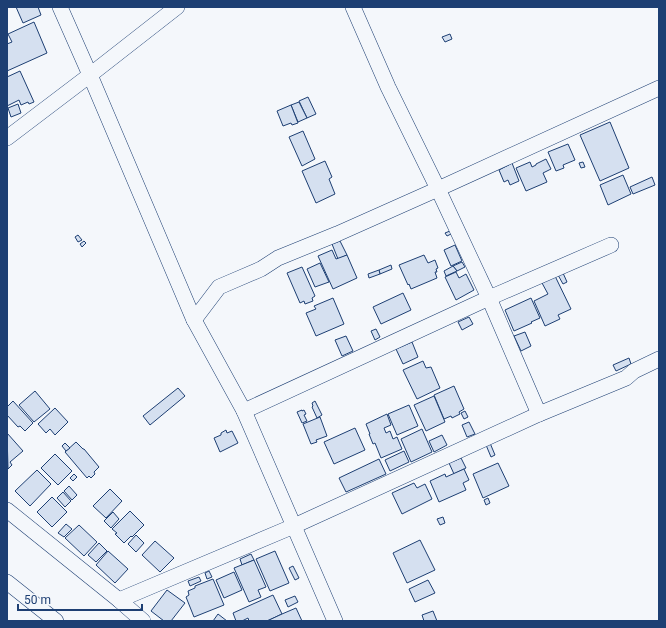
<svg xmlns="http://www.w3.org/2000/svg" width="666" height="628" font-family="Roboto,sans-serif">
  <style>
    .building { fill: #d5e0f0; stroke: #1d3f73 }
    .lines { fill: none; stroke-linecap: round; stroke-linejoin: round }
    .street-casing { stroke: #1d3f73; stroke-width: 16 }
    .street { stroke: #f4f7fb; stroke-width: 15 }
  </style>
  <rect width="100%" height="100%" fill="#f4f7fb"/>
  <g class="building">
    <polygon points="16,7 38,7 41,15 23,23"/>
    <polygon points="34,22 47,53 7,71 7,44 12,42 8,34"/>
    <polygon points="450,34 452,39 445,42 442,37"/>
    <polygon points="20,71 34,102 29,104 28,102 21,105 19,100 7,106 7,77"/>
    <polygon points="308,97 316,114 307,118 299,101"/>
    <polygon points="299,102 307,118 298,122 291,105"/>
    <polygon points="18,104 21,113 11,117 8,108"/>
    <polygon points="291,105 298,123 292,125 291,123 283,126 277,111"/>
    <polygon points="610,122 629,168 600,181 580,135"/>
    <polygon points="303,131 315,159 302,166 289,137"/>
    <polygon points="568,144 575,160 563,165 564,168 556,171 548,152"/>
    <polygon points="546,159 551,169 543,173 547,182 526,191 516,168 530,162 532,167 536,165 536,164"/>
    <polygon points="325,161 332,177 329,179 335,194 316,203 302,171"/>
    <polygon points="583,162 585,167 581,168 579,163"/>
    <polygon points="512,163 519,181 510,185 508,180 504,182 499,170"/>
    <polygon points="623,175 631,194 608,205 600,185"/>
    <polygon points="652,177 655,185 633,194 630,187"/>
    <polygon points="450,231 451,234 447,236 445,233"/>
    <polygon points="78,235 82,240 78,242 75,237"/>
    <polygon points="84,241 86,243 82,247 80,244"/>
    <polygon points="340,241 347,255 338,259 332,244"/>
    <polygon points="455,245 462,261 451,266 444,250"/>
    <polygon points="332,250 336,259 347,255 357,278 333,289 318,256"/>
    <polygon points="424,255 428,263 435,260 438,268 436,269 437,272 435,272 437,278 411,289 409,284 408,285 399,265"/>
    <polygon points="462,262 465,267 457,271 453,266"/>
    <polygon points="320,263 329,282 315,287 307,269"/>
    <polygon points="391,265 392,269 380,274 379,270"/>
    <polygon points="453,266 457,271 446,276 444,271"/>
    <polygon points="302,267 315,296 312,298 313,301 305,304 304,301 300,303 287,273"/>
    <polygon points="379,270 380,274 369,278 368,274"/>
    <polygon points="456,272 459,278 466,274 474,290 456,300 445,277"/>
    <polygon points="563,273 567,282 563,284 558,275"/>
    <polygon points="555,276 571,309 558,315 560,319 545,326 534,301 548,294 542,283"/>
    <polygon points="403,293 411,310 381,324 373,307"/>
    <polygon points="333,298 344,324 316,336 306,313 316,309 314,306"/>
    <polygon points="531,298 540,318 531,322 532,323 514,331 505,310"/>
    <polygon points="469,317 473,324 462,330 458,322"/>
    <polygon points="376,329 380,337 375,340 371,331"/>
    <polygon points="525,332 531,346 521,351 514,336"/>
    <polygon points="346,336 353,351 342,356 335,340"/>
    <polygon points="412,342 418,357 403,364 396,349"/>
    <polygon points="629,358 631,364 616,371 613,365"/>
    <polygon points="423,361 426,368 431,367 440,388 417,399 403,370"/>
    <polygon points="454,386 464,409 459,412 460,414 452,418 451,416 444,419 434,395"/>
    <polygon points="178,388 185,396 150,425 143,416"/>
    <polygon points="35,391 50,409 34,422 19,405"/>
    <polygon points="434,396 445,422 426,431 414,405"/>
    <polygon points="13,401 33,423 25,431 20,426 18,427 7,415 7,407"/>
    <polygon points="315,401 322,415 317,418 312,407 313,406 312,403"/>
    <polygon points="409,405 418,426 397,435 388,414"/>
    <polygon points="55,408 68,422 55,435 50,429 46,433 38,424"/>
    <polygon points="302,410 302,411 304,410 306,414 304,415 307,421 302,423 297,412"/>
    <polygon points="465,411 468,417 464,419 461,413"/>
    <polygon points="387,414 391,425 384,428 386,433 390,431 393,439 397,437 402,449 381,458 375,443 373,444 369,434 370,434 366,424"/>
    <polygon points="320,417 327,436 316,440 317,442 311,444 303,424"/>
    <polygon points="469,422 475,434 467,437 462,425"/>
    <polygon points="355,428 365,450 334,464 324,442"/>
    <polygon points="422,429 432,452 411,462 401,439"/>
    <polygon points="226,430 227,433 232,431 238,443 220,452 214,438 221,435 221,433"/>
    <polygon points="7,433 23,451 10,462 12,465 8,469"/>
    <polygon points="442,435 447,445 434,452 429,441"/>
    <polygon points="76,442 83,449 84,449 99,467 94,472 95,474 91,478 89,476 87,478 65,452"/>
    <polygon points="65,443 70,448 66,451 62,446"/>
    <polygon points="490,443 495,455 491,457 486,445"/>
    <polygon points="404,451 409,462 390,471 385,460"/>
    <polygon points="55,454 72,471 58,485 41,468"/>
    <polygon points="461,458 466,468 454,474 449,463"/>
    <polygon points="379,459 386,474 346,492 339,478"/>
    <polygon points="498,463 509,486 483,498 473,474"/>
    <polygon points="464,469 469,480 463,483 466,490 439,502 430,481 445,474 446,477"/>
    <polygon points="37,470 51,484 30,506 15,491"/>
    <polygon points="74,474 77,477 73,481 70,478"/>
    <polygon points="414,483 417,488 425,484 432,499 402,514 392,493"/>
    <polygon points="69,486 77,495 72,500 64,491"/>
    <polygon points="110,489 122,501 106,518 93,506"/>
    <polygon points="63,492 71,501 65,507 57,498"/>
    <polygon points="52,497 67,512 52,527 37,512"/>
    <polygon points="488,498 490,503 486,505 484,500"/>
    <polygon points="130,511 144,525 132,537 131,536 124,543 115,534 117,533 112,529"/>
    <polygon points="113,512 119,519 111,528 104,521"/>
    <polygon points="443,517 445,523 440,525 437,519"/>
    <polygon points="66,524 72,529 64,537 58,533"/>
    <polygon points="79,525 97,542 84,556 65,538"/>
    <polygon points="136,535 144,543 136,552 128,544"/>
    <polygon points="420,540 435,570 407,583 393,553"/>
    <polygon points="155,541 174,558 160,572 142,555"/>
    <polygon points="99,543 107,551 96,562 88,555"/>
    <polygon points="108,551 128,569 115,583 96,565"/>
    <polygon points="275,551 289,583 270,591 256,559"/>
    <polygon points="251,554 254,560 242,565 240,559"/>
    <polygon points="254,560 266,587 258,590 261,597 249,602 234,568"/>
    <polygon points="293,566 299,578 295,580 289,568"/>
    <polygon points="209,571 212,577 207,579 205,573"/>
    <polygon points="234,572 242,590 224,598 216,580"/>
    <polygon points="199,577 201,581 190,586 188,581"/>
    <polygon points="213,579 224,605 194,617 186,597 189,595 188,591 195,588 195,586"/>
    <polygon points="428,580 435,593 415,602 409,589"/>
    <polygon points="167,590 185,603 171,621 164,621 151,611"/>
    <polygon points="273,595 282,614 267,621 249,621 248,618 242,621 236,621 233,613"/>
    <polygon points="295,596 298,602 288,607 285,600"/>
    <polygon points="296,608 302,621 267,621 282,614"/>
    <polygon points="433,611 437,621 424,621 422,615"/>
    <polygon points="218,614 227,621 213,621"/>
  </g>
  <g class="lines">
    <defs>
      <g id="street">
        <polyline points="60,7 90,75 194,320 244,411 335,621"/>
        <polyline points="353,7 388,87 438,189 489,298 611,245"/>
        <polyline points="7,138 90,75 177,7"/>
        <polyline points="194,320 219,287 261,269 278,258 337,234 438,189 659,88"/>
        <polyline points="244,411 489,298 539,414"/>
        <polyline points="7,510 119,600 143,621"/>
        <polyline points="7,582 56,621"/>
        <polyline points="119,600 294,526 539,414 626,378 634,371 659,359"/>
      </g>
    </defs>
    <use href="#street" class="street-casing"/>
    <use href="#street" class="street"/>
  </g>
  <rect width="666" height="628" fill="none" stroke="#1d3f73" stroke-width="16"/>
  <path d="M18 604v6h124v-6" fill="none" stroke="#1d3f73" stroke-width="2"/>
  <text x="24" y="604" font-size="12" fill="#1d3f73" stroke="#f4f7fb" stroke-width="3" paint-order="stroke">50 m</text>
</svg>
